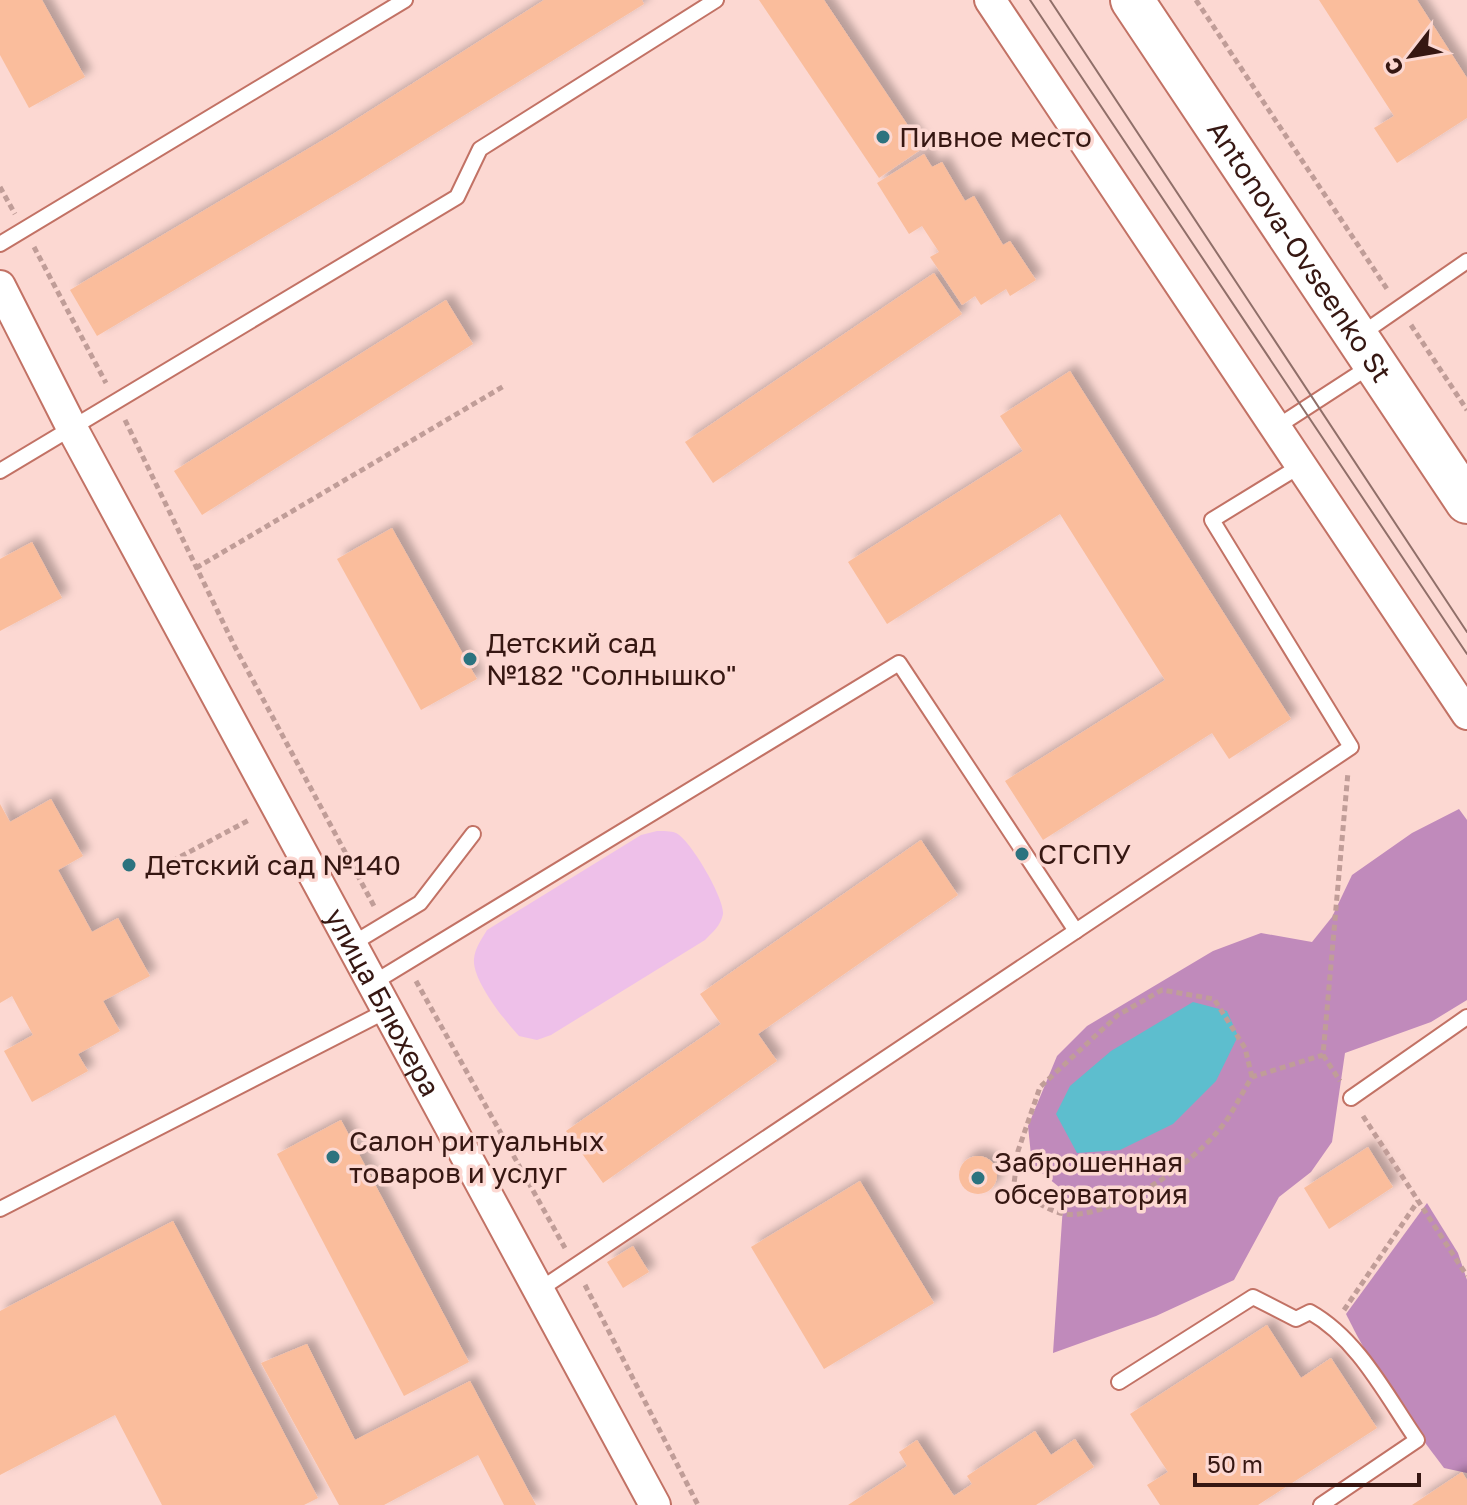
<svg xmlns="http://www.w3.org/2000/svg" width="1467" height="1505" font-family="'Golos Text',sans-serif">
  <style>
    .green { fill: #eec0e9 }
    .forest { fill: #c08abb }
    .water { fill: #5dbece }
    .building { fill: #fabd9c; filter: url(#shadow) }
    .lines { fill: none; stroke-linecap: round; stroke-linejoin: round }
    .lane-casing { stroke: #c27265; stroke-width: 18 }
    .street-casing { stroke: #c27265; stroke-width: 34 }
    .secondary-casing { stroke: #c27265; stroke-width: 46 }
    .path { stroke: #c09d98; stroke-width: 5; stroke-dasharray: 6 4; stroke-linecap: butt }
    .lane { stroke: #fff; stroke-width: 14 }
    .street { stroke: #fff; stroke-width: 30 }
    .secondary { stroke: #fff; stroke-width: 42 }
    .tram { stroke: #906f69; stroke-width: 2 }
    .poi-dot { fill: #2c737f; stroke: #fcd8d2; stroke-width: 3 }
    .labels { text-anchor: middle; stroke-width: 7; stroke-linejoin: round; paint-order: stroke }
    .poi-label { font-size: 28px; fill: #361712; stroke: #fcd8d2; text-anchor: start }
    .street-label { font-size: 28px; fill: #361712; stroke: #fcd8d2 }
  </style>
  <defs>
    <filter id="shadow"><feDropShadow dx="7" dy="-7" stdDeviation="4" flood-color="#0004"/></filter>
  </defs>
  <rect width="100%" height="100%" fill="#fcd8d2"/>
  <path class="green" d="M 657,831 C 663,831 671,831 676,833 C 690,839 725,899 723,914 C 721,925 713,932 705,940 L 551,1035 L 537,1040 L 519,1036 C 505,1021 472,980 474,959 C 475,948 481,940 487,930 L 641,835 Z"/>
  <g class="forest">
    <polygon points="1459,809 1467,820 1467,1000 1431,1022 1345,1053 1332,1142 1311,1172 1279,1197 1234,1280 1156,1316 1053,1353 1064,1191 1032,1165 1028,1126 1057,1056 1087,1026 1213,951 1261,933 1312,942 1332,917 1352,875 1412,833"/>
    <path d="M 1427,1203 L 1458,1253 L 1467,1280 L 1467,1473 L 1444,1468 C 1407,1420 1373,1369 1346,1314 Z"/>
  </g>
  <polygon class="water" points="1193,1002 1227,1011 1238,1036 1216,1081 1173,1124 1120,1150 1077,1153 1056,1114 1070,1086 1111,1051"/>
  <g class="building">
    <polygon points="0,0 42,0 85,77 29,108 0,55"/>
    <polygon points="544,0 642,0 644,4 360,180 97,336 70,290 333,134"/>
    <polygon points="759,0 824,0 923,148 879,178"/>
    <polygon points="1319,0 1417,0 1467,78 1467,118 1397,163 1374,128 1394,116"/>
    <polygon points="924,154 932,167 942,162 965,201 974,196 1003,245 1010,241 1036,280 1010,296 1006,289 981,305 975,296 962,305 930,257 939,252 922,226 909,234 877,183"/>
    <polygon points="934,273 962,314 713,483 685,442"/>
    <polygon points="446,300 473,344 202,515 174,471"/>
    <polygon points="1070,371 1291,719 1229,759 1212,733 1043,840 1005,781 1165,680 1060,514 887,624 848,562 1023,451 1000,416"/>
    <polygon points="392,528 477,679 421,710 337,559"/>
    <polygon points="32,542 62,598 0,631 0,559"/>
    <polygon points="51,799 83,856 58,870 92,932 118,918 150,976 103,1001 120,1031 78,1054 88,1071 32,1102 4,1051 33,1035 12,996 0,1003 0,804 10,822"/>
    <polygon points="921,840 958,895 758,1034 777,1061 603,1183 566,1131 721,1024 700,994"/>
    <polygon points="341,1120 469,1362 404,1396 277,1154"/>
    <polygon points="1368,1147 1393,1187 1329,1229 1304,1188"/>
    <circle cx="978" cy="1175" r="19"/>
    <polygon points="860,1181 934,1303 824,1369 751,1247"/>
    <polygon points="173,1221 318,1498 304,1505 162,1505 115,1415 0,1475 0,1311"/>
    <polygon points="633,1246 649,1272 623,1288 607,1262"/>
    <polygon points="1267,1325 1301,1378 1331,1358 1377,1428 1258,1505 1160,1505 1147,1485 1168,1472 1130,1414"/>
    <polygon points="307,1344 355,1440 470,1381 536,1505 504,1505 478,1455 384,1505 339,1505 261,1363"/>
    <polygon points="1035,1431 1051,1455 1075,1439 1094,1467 1036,1505 848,1505 907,1466 899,1452 917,1440 954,1496 972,1484 967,1476"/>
    <polygon points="1462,1472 1467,1480 1467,1505 1412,1505"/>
  </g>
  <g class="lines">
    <defs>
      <g id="lane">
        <polyline points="0,244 405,0"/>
        <polyline points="1360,335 1467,261"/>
        <polyline points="1275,428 1372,365"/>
        <polyline points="0,471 457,197 480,149 716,0"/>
        <polyline points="352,944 420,903 473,834"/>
        <polyline points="373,983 899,663 1076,931"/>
        <polyline points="1351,1098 1467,1017"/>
        <polyline points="0,1209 388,1010"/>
        <polyline points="539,1290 1351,747 1212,520 1300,466"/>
        <path d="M 1119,1382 L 1253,1297 L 1296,1319 L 1310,1312 C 1358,1339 1386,1395 1417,1440 L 1321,1505"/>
      </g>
      <g id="street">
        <polyline points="990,0 1467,714"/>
        <path id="s1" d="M 0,286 L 73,430 L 655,1505"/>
      </g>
      <g id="secondary">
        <path id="s2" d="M 1132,0 L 1467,502"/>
      </g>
    </defs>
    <use href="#lane" class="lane-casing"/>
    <use href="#street" class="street-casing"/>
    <use href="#secondary" class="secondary-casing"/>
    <g class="path">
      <polyline points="1196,0 1387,289"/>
      <polyline points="0,187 15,214"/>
      <polyline points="34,247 106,383"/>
      <polyline points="1411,325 1467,410"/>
      <polyline points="125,420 235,647 374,906"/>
      <polyline points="196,568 504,386"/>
      <polyline points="163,866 251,819"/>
      <polyline points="416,981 565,1248"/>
      <polyline points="1323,1055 1340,1081"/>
      <path d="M 1252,1077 L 1245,1048 L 1214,999 L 1162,990 L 1118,1015 L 1040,1087 L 1018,1151 L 1014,1184 C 1032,1199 1054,1218 1079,1214 C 1127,1208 1189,1166 1219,1130 C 1232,1115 1241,1094 1252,1077 L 1323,1055 L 1348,772"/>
      <polyline points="1363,1116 1467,1276"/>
      <polyline points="585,1285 698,1505"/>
      <polyline points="1344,1310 1418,1201"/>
    </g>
    <use href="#lane" class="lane"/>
    <use href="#street" class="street"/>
    <use href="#secondary" class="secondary"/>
    <g class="tram">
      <polyline points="1030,0 1467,654"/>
      <polyline points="1050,0 1467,632"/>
    </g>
  </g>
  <g class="poi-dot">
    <circle cx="883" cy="137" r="8"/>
    <circle cx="470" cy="659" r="8"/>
    <circle cx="1022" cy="854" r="8"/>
    <circle cx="129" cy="865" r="8"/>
    <circle cx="333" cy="1157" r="8"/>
    <circle cx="978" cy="1178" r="8"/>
  </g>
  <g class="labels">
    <g class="poi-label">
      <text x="899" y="147">Пивное место</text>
      <text x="486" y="653">Детский сад<tspan x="486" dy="32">№182 "Солнышко"</tspan></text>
      <text x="1038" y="864">СГСПУ</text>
      <text x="145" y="875">Детский сад №140</text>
      <text x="349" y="1151">Салон ритуальных<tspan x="349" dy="32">товаров и услуг</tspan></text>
      <text x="994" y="1172">Заброшенная<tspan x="994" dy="32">обсерватория</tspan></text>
    </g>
    <g class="street-label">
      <text dy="10" stroke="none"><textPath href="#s2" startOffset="302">Antonova-Ovseenko St</textPath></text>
      <text dy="10" stroke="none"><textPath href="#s1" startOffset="812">улица Блюхера</textPath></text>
    </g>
  </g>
  <g transform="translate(1411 56) rotate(239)" stroke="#fcd8d2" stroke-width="6" paint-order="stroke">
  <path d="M0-6L14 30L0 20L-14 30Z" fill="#361712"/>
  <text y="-12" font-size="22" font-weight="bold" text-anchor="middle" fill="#361712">С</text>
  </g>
  <path d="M1195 1473v12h224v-12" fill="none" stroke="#361712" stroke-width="4"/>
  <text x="1207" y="1473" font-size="24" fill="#361712" stroke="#fcd8d2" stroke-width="6" paint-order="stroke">50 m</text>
</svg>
